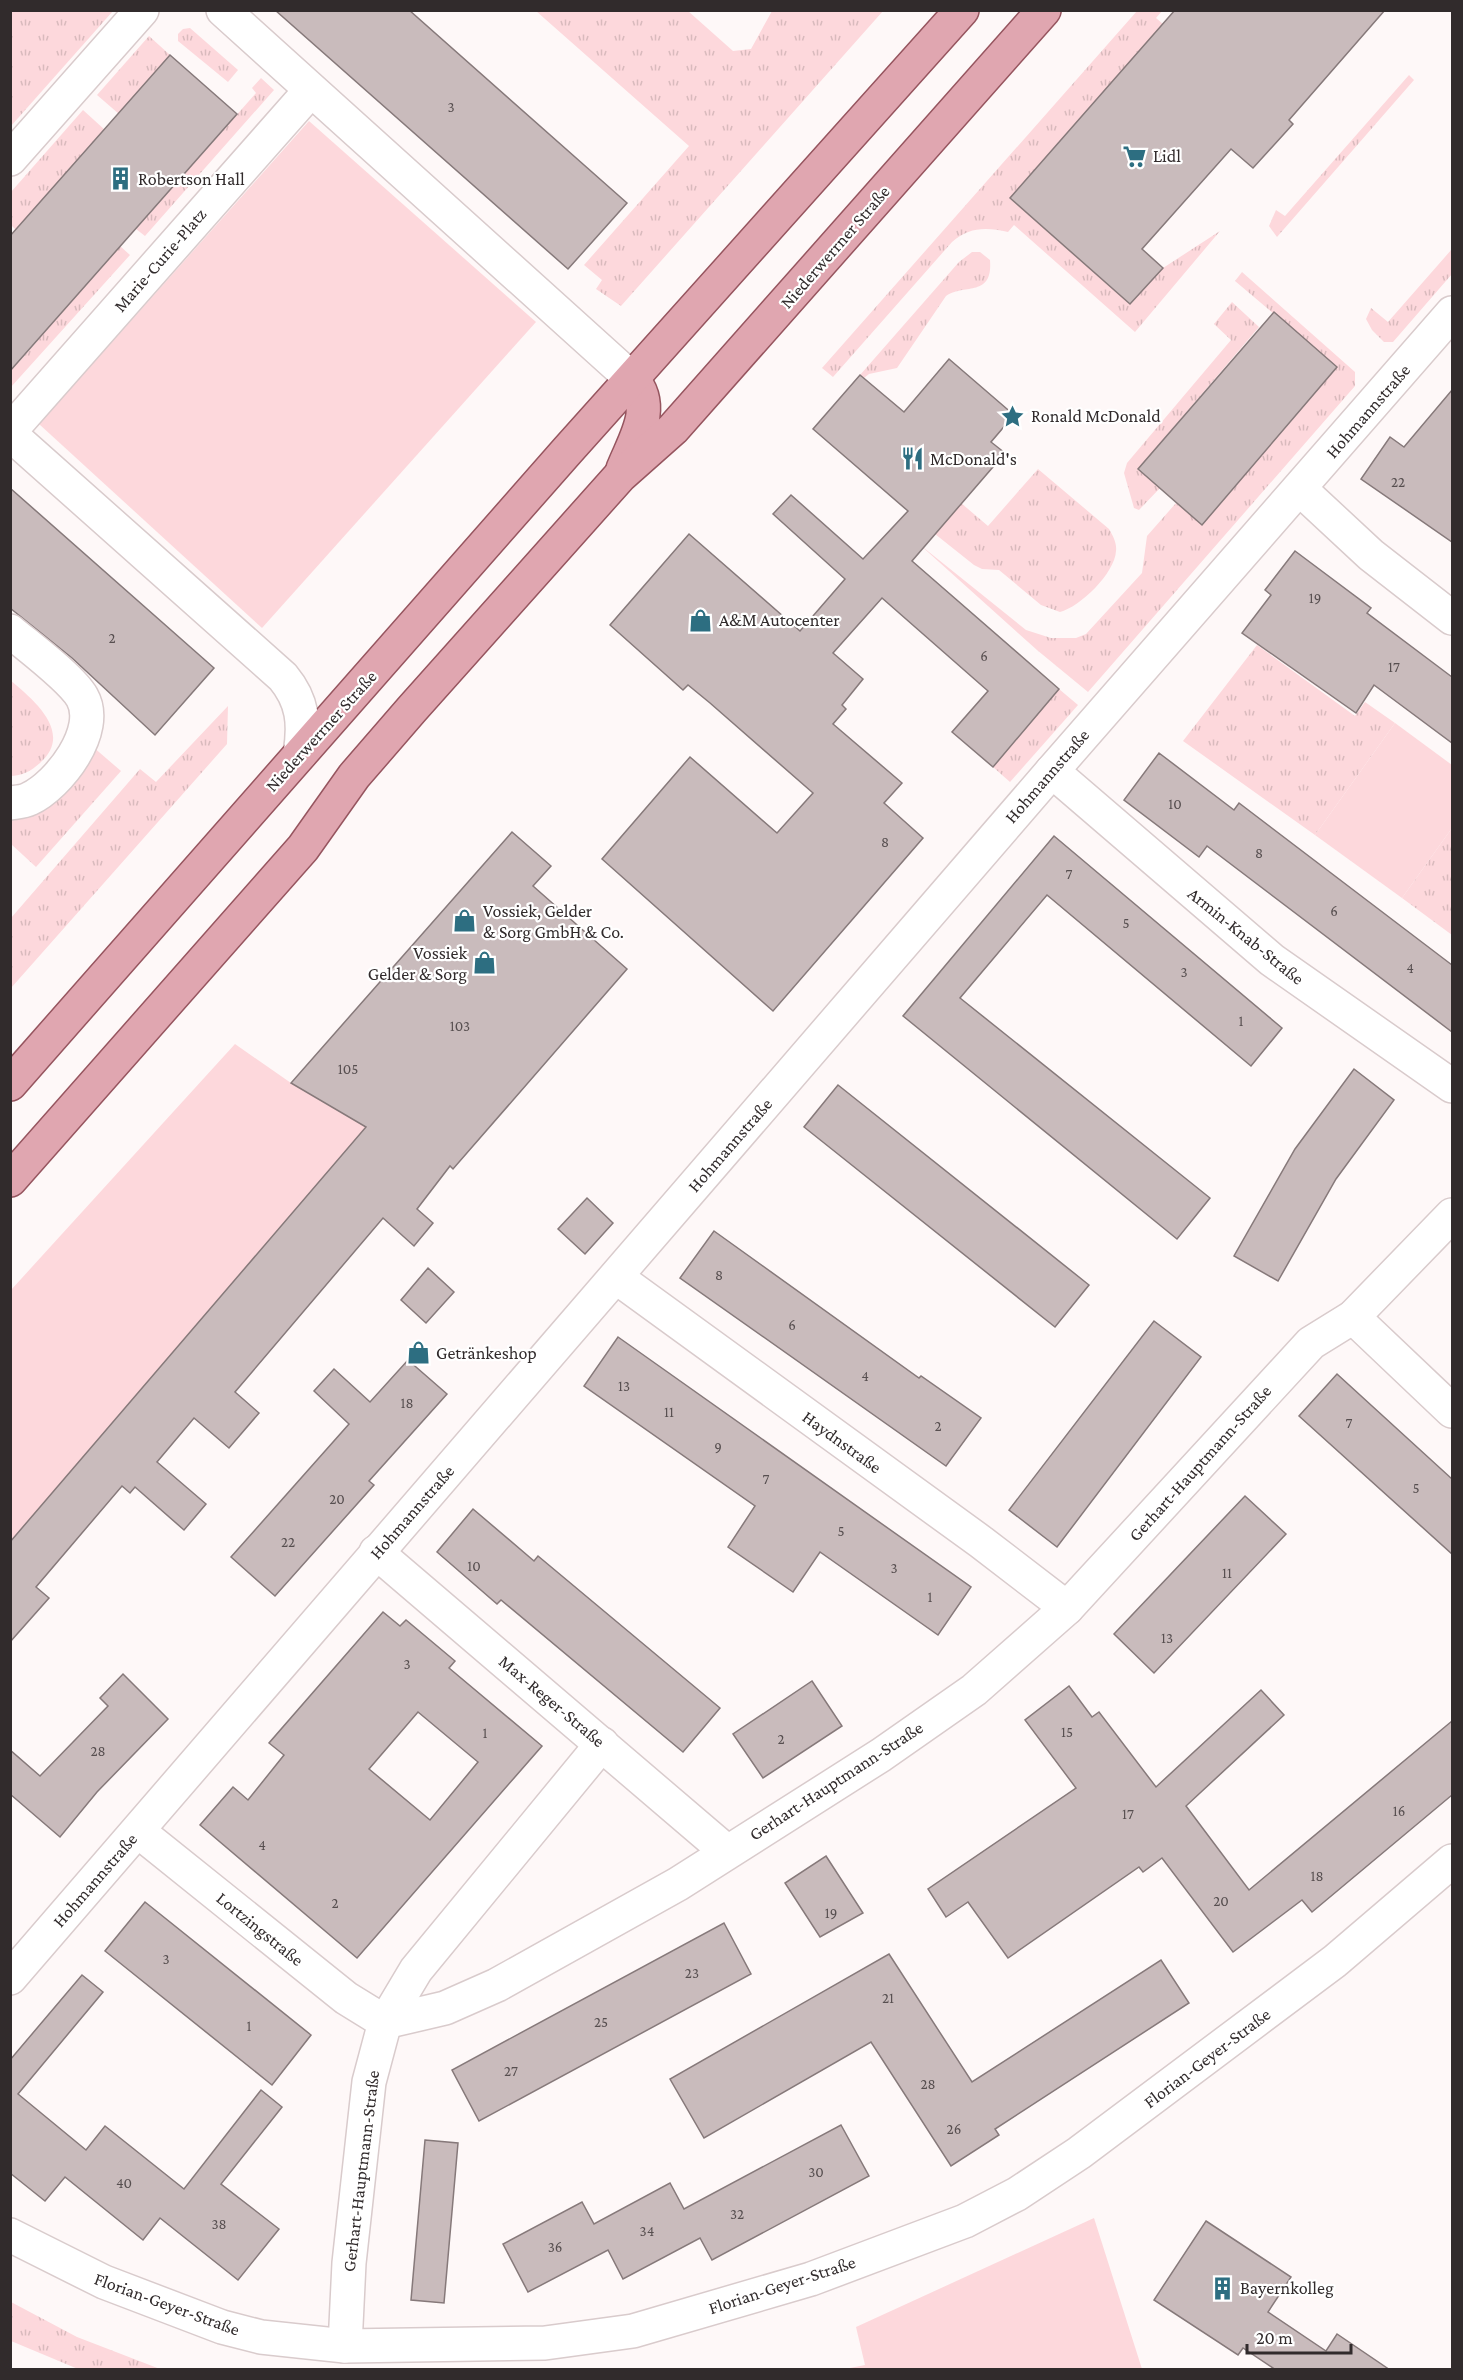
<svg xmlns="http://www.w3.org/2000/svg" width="1463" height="2380" font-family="'Crimson Pro',serif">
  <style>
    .grass { fill: url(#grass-tufts) }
    .park { fill: #fdd8dc }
    .building { fill: #c9bbbc; stroke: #86797a; stroke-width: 1.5; fill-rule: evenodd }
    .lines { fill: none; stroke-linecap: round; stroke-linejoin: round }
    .street-casing { stroke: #d9cbcc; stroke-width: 36 }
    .primary-casing { stroke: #96555f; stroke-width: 36 }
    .street { stroke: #fff; stroke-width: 33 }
    .primary { stroke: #e0a6b0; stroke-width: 33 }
    .labels { text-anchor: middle; stroke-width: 4.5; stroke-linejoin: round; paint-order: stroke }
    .number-label { font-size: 15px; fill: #574f50 }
    .poi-label { font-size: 18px; fill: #312b2c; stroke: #fff; text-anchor: start }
    .street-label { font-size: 18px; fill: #312b2c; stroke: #fff }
  </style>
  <defs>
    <pattern id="grass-tufts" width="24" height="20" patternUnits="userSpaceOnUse" patternTransform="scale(1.5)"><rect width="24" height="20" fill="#fdd8dc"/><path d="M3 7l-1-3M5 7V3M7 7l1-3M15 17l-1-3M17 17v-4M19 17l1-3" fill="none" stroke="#d9babd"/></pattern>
  </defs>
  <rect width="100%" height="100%" fill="#fef8f8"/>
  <g class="grass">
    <polygon points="11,10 113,11 11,126 10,11"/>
    <polygon points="536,11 688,11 733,51 751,49 772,11 883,11 621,306 596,289 602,280 584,265 689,146"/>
    <path d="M 1137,11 L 1162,11 L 1156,18 L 1163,24 L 1010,198 L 1130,304 L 1163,268 L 1220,231 L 1135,332 L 1014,225 L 1008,232 C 986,227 969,227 952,242 L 833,377 L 822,368 Z"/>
    <polygon points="190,28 238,70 228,82 178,41 178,34 183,29"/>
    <polygon points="149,36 170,55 119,114 97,95"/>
    <polygon points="1409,75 1414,80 1277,237 1269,226 1276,210 1285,216"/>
    <polygon points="261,78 274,90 145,236 136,229 256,93 252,88"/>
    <polygon points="83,110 105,130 16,230 11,225 11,192"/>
    <polygon points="120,246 130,255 11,387 10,355 19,362"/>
    <polygon points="1452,249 1452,274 1393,342 1384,342 1372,330 1366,319 1371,308 1388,322"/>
    <path d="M 972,252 L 980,252 L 990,260 C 993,298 964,283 946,296 L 897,368 L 869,374 L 864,378 L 860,375 L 959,262 Z"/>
    <polygon points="1242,272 1355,372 1355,386 1088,692 1037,650 919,544 1026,630 1051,638 1076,638 1086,634 1142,573 1147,536 1176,503 1202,524 1337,367 1235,281"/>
    <polygon points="1232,302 1259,327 1138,469 1160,488 1139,510 1134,508 1124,473 1127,463 1231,340 1214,324"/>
    <path d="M 1038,469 L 1109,529 C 1113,536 1117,543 1116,551 C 1115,573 1080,607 1060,612 L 1041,605 L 999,570 L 982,569 L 974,565 L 935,534 L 961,503 L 988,526 Z"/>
    <polygon points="1257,645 1355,716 1365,702 1395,723 1315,835 1183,741"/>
    <path d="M 10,680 C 34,700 74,733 40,763 C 31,771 22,776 10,776 Z"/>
    <polygon points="1059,689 1078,705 1010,782 993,767"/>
    <polygon points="228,706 227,744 11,988 11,918 140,769 156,782"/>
    <polygon points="85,740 121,771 36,867 11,844 11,810"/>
    <polygon points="1452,828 1452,935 1402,898"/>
    <polygon points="11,2302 77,2337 160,2369 78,2369 11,2341"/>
  </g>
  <g class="park">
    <polygon points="309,121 536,322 262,628 39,424"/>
    <polygon points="1395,723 1452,765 1452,828 1402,898 1315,835"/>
    <polygon points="235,1044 291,1083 366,1127 11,1542 11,1290"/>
    <polygon points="1094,2218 1142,2369 845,2369 865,2365 856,2327"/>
  </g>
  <g class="building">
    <polygon points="275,10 409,10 627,203 568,269"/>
    <polygon points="1175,10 1385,10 1289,120 1293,124 1253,168 1231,149 1142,249 1163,268 1130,304 1010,198"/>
    <polygon points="170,55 237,114 10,371 10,236"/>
    <polygon points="1274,312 1337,367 1202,525 1138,469"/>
    <polygon points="949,359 1014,415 991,442 1005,453 912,561 1059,689 993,767 952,732 988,691 882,598 833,653 863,679 842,705 846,709 833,724 902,783 884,803 923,838 773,1011 602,859 690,757 777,833 813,793 710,703 688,685 683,690 610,625 689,534 800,631 845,579 773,514 791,495 863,559 908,511 813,429 860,375 904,412"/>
    <polygon points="1452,390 1452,542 1361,479 1390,437 1404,447"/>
    <polygon points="10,488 214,668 155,735 72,658 10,608"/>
    <polygon points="1295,551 1371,608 1367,613 1452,677 1452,743 1374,685 1356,713 1242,633 1271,595 1265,590"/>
    <polygon points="1159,753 1234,810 1239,803 1452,965 1452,1032 1207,846 1199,857 1124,800"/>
    <polygon points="512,832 551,866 533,886 627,969 453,1169 450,1166 417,1209 433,1223 414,1246 383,1218 235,1392 259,1413 229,1448 194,1418 157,1462 206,1504 184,1530 135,1487 130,1493 122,1486 36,1587 49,1598 10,1642 10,1542 366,1127 291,1083"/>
    <polygon points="1054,836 1282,1028 1251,1066 1047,895 960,998 1210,1198 1177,1239 903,1016"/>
    <polygon points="1354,1069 1394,1100 1336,1179 1278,1281 1234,1256 1295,1149"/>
    <polygon points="838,1085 1089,1285 1055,1327 804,1127"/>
    <polygon points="587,1198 613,1223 585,1254 558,1229"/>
    <polygon points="714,1231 919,1378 921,1376 981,1418 946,1466 680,1278"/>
    <polygon points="428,1268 454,1292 426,1323 401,1300"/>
    <polygon points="1154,1321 1201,1357 1057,1547 1009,1510"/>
    <polygon points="618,1337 971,1587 938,1635 820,1552 793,1592 728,1547 755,1506 584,1386"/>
    <polygon points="408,1360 447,1394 369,1481 374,1485 275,1596 231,1557 349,1424 314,1391 334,1369 370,1402"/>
    <polygon points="1337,1374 1452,1479 1452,1554 1299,1416"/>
    <polygon points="1245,1496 1286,1534 1154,1673 1114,1634"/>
    <polygon points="473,1509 534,1561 538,1556 720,1708 683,1752 501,1600 497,1604 437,1552"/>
    <path d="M 383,1612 L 400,1626 L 406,1620 L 455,1661 L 449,1668 L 542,1746 L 357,1958 L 200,1825 L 233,1787 L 248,1800 L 284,1755 L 269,1743 ZM 418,1712 L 478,1762 L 430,1820 L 369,1769 Z"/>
    <polygon points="123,1674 168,1719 97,1792 60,1837 10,1794 10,1750 40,1776 108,1706 100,1698"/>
    <polygon points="812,1681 842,1726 763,1778 733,1734"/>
    <polygon points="1069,1686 1092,1717 1099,1712 1156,1787 1261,1690 1284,1715 1186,1806 1249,1890 1452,1721 1452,1795 1312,1912 1302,1900 1233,1952 1162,1858 1143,1872 1139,1867 1008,1958 968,1902 946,1917 928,1889 1076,1788 1025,1720"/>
    <polygon points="826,1856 863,1913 820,1937 785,1883"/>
    <polygon points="145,1902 311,2035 272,2085 105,1951"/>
    <polygon points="724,1923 751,1974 479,2121 452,2070"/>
    <polygon points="889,1954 972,2082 1161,1960 1189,2003 995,2129 999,2135 951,2166 871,2042 704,2138 670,2079"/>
    <polygon points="82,1975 103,1992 18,2094 86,2150 105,2126 184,2189 261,2090 282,2107 221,2184 279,2229 238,2280 160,2218 143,2240 65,2177 45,2201 10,2173 10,2060"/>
    <polygon points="841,2125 869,2176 712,2260 700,2238 623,2279 608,2250 528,2292 503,2244 582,2202 594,2224 670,2183 684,2209"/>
    <polygon points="425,2140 458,2143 444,2303 411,2300"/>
    <polygon points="1206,2221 1291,2277 1268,2312 1326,2351 1337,2334 1390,2370 1276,2370 1243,2348 1238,2355 1154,2300"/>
  </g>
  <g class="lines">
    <defs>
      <g id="street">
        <polyline points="223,10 632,379"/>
        <polyline points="10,159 142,10"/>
        <polyline points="10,431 311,90"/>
        <path d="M 10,434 L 283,677 C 303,701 305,724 300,754"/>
        <polyline points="1300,489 1371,555 1452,618"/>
        <path d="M 10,631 C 29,647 71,678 82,697 C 101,730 59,785 29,799 C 23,802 16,802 10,803"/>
        <polyline points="1052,771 1272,960 1452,1086"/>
        <polyline points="616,1277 981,1542 1067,1608"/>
        <polyline points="1353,1317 1452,1411"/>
        <polyline points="376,1552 726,1851"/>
        <polyline points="138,1831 346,1998 385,2022"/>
        <polyline points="10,1978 1052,771 1452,313"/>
        <polyline points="385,2022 445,2008 497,1985 678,1884 881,1755 974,1690 1067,1608 1311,1343 1353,1317 1452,1215"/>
        <polyline points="10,2235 104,2282 222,2327 261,2337 345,2346 545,2343 633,2331 811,2279 965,2221 1017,2194 1079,2153 1335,1961 1452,1861"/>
        <polyline points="345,2346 349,2263 369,2082 385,2022 416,1970 602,1744"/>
      </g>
      <g id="primary">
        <path d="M 623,469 C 635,439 657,407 632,379"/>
        <polyline points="10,1084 567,451 962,10"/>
        <polyline points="10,1180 303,848 354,776 412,709 620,476 673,429 1044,10"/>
      </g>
    </defs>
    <use href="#street" class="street-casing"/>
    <use href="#primary" class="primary-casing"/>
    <use href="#street" class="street"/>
    <use href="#primary" class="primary"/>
  </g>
  <defs>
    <symbol id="supermarket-bare" viewBox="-9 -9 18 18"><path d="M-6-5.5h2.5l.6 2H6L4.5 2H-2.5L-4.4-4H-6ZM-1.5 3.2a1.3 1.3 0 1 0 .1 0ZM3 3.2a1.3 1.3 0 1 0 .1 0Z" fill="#2d6e81" stroke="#fff" stroke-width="2.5" paint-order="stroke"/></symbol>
    <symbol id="building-bare" viewBox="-9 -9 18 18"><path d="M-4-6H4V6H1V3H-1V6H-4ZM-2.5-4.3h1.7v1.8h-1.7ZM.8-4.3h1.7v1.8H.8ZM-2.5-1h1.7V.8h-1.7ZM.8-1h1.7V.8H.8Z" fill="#2d6e81" stroke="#fff" stroke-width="2.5" paint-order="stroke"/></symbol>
    <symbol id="sight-bare" viewBox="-9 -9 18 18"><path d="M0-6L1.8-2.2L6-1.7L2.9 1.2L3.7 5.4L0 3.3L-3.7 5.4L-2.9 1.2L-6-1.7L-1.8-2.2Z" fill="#2d6e81" stroke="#fff" stroke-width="2.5" paint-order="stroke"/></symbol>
    <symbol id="restaurant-bare" viewBox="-9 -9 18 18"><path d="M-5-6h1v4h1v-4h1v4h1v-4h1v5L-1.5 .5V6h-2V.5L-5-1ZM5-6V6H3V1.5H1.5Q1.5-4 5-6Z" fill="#2d6e81" stroke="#fff" stroke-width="2.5" paint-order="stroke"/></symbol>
    <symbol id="shop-bare" viewBox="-9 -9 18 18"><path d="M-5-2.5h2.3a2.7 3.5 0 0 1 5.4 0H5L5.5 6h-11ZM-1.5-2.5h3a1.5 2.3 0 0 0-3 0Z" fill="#2d6e81" stroke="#fff" stroke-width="2.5" paint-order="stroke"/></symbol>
  </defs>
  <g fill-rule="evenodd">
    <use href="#supermarket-bare" x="1118" y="140" width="33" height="33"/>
    <use href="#building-bare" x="104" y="162" width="33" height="33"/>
    <use href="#sight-bare" x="996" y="400" width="33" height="33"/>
    <use href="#restaurant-bare" x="896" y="442" width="33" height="33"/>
    <use href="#shop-bare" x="684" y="604" width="33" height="33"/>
    <use href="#shop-bare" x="448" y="904" width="33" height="33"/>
    <use href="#shop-bare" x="468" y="946" width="33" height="33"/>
    <use href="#shop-bare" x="402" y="1336" width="33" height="33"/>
    <use href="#building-bare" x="1206" y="2272" width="33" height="33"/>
  </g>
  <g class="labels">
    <g class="number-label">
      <text x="451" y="112">3</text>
      <text x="1398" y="487">22</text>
      <text x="1315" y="603">19</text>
      <text x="112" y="643">2</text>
      <text x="984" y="661">6</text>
      <text x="1394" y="672">17</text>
      <text x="1175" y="809">10</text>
      <text x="885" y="847">8</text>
      <text x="1259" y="858">8</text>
      <text x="1069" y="879">7</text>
      <text x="1334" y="916">6</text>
      <text x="1126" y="928">5</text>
      <text x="1410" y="973">4</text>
      <text x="1184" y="977">3</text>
      <text x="1241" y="1026">1</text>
      <text x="460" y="1031">103</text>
      <text x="348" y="1074">105</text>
      <text x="719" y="1280">8</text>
      <text x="792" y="1330">6</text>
      <text x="865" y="1381">4</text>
      <text x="624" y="1391">13</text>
      <text x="407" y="1408">18</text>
      <text x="669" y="1417">11</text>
      <text x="1349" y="1428">7</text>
      <text x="938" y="1431">2</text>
      <text x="718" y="1452">9</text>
      <text x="766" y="1484">7</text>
      <text x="1416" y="1493">5</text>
      <text x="337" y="1504">20</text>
      <text x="841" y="1536">5</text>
      <text x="288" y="1547">22</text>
      <text x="474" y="1571">10</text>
      <text x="894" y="1573">3</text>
      <text x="1227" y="1578">11</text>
      <text x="930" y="1602">1</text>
      <text x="1167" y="1643">13</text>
      <text x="407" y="1669">3</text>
      <text x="1067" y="1737">15</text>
      <text x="485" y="1738">1</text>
      <text x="781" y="1744">2</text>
      <text x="98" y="1756">28</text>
      <text x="1399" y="1816">16</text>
      <text x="1128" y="1819">17</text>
      <text x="262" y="1850">4</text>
      <text x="1317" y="1881">18</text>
      <text x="1221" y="1906">20</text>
      <text x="335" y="1908">2</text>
      <text x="831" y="1918">19</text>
      <text x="166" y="1964">3</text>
      <text x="692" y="1978">23</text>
      <text x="888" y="2003">21</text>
      <text x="601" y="2027">25</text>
      <text x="249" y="2031">1</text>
      <text x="511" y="2076">27</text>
      <text x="928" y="2089">28</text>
      <text x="954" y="2134">26</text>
      <text x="816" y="2177">30</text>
      <text x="124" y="2188">40</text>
      <text x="737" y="2219">32</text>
      <text x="219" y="2229">38</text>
      <text x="647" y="2236">34</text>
      <text x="555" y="2252">36</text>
    </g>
    <g class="poi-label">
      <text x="1153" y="162">Lidl</text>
      <text x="138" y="185">Robertson Hall</text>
      <text x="1031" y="422">Ronald McDonald</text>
      <text x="930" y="465">McDonald's</text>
      <text x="719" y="626">A&amp;M Autocenter</text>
      <text x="483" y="917">Vossiek, Gelder<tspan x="483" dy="21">&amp; Sorg GmbH &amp; Co.</tspan></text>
      <text x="467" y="959" text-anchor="end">Vossiek<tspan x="467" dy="21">Gelder &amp; Sorg</tspan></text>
      <text x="436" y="1359">Getränkeshop</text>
      <text x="1240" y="2294">Bayernkolleg</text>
    </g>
    <g class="street-label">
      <text transform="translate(835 247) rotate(-49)" y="6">Niederwerrner Straße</text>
      <text transform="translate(160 260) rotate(-49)" y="6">Marie-Curie-Platz</text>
      <text transform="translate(1368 411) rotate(-49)" y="6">Hohmannstraße</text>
      <text transform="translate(321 731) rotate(-48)" y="6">Niederwerrner Straße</text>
      <text transform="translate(1047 776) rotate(-49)" y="6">Hohmannstraße</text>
      <text transform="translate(1246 936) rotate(39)" y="6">Armin-Knab-Straße</text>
      <text transform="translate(730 1145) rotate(-49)" y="6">Hohmannstraße</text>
      <text transform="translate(842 1442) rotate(36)" y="6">Haydnstraße</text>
      <text transform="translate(1200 1463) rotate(-48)" y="6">Gerhart-Hauptmann-Straße</text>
      <text transform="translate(412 1512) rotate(-49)" y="6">Hohmannstraße</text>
      <text transform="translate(552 1701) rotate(40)" y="6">Max-Reger-Straße</text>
      <text transform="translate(836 1781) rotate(-33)" y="6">Gerhart-Hauptmann-Straße</text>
      <text transform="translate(95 1880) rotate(-49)" y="6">Hohmannstraße</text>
      <text transform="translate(260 1929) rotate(39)" y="6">Lortzingstraße</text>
      <text transform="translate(1207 2058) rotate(-37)" y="6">Florian-Geyer-Straße</text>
      <text transform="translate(361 2171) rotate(-83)" y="6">Gerhart-Hauptmann-Straße</text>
      <text transform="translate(782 2285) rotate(-18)" y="6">Florian-Geyer-Straße</text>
      <text transform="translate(167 2304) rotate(20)" y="6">Florian-Geyer-Straße</text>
    </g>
  </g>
  <rect width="1463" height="2380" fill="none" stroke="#312b2c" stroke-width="24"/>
  <path d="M1247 2344v9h104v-9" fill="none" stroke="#312b2c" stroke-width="3"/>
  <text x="1256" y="2344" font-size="18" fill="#312b2c" stroke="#ffffff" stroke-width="4.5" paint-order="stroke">20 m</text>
</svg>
